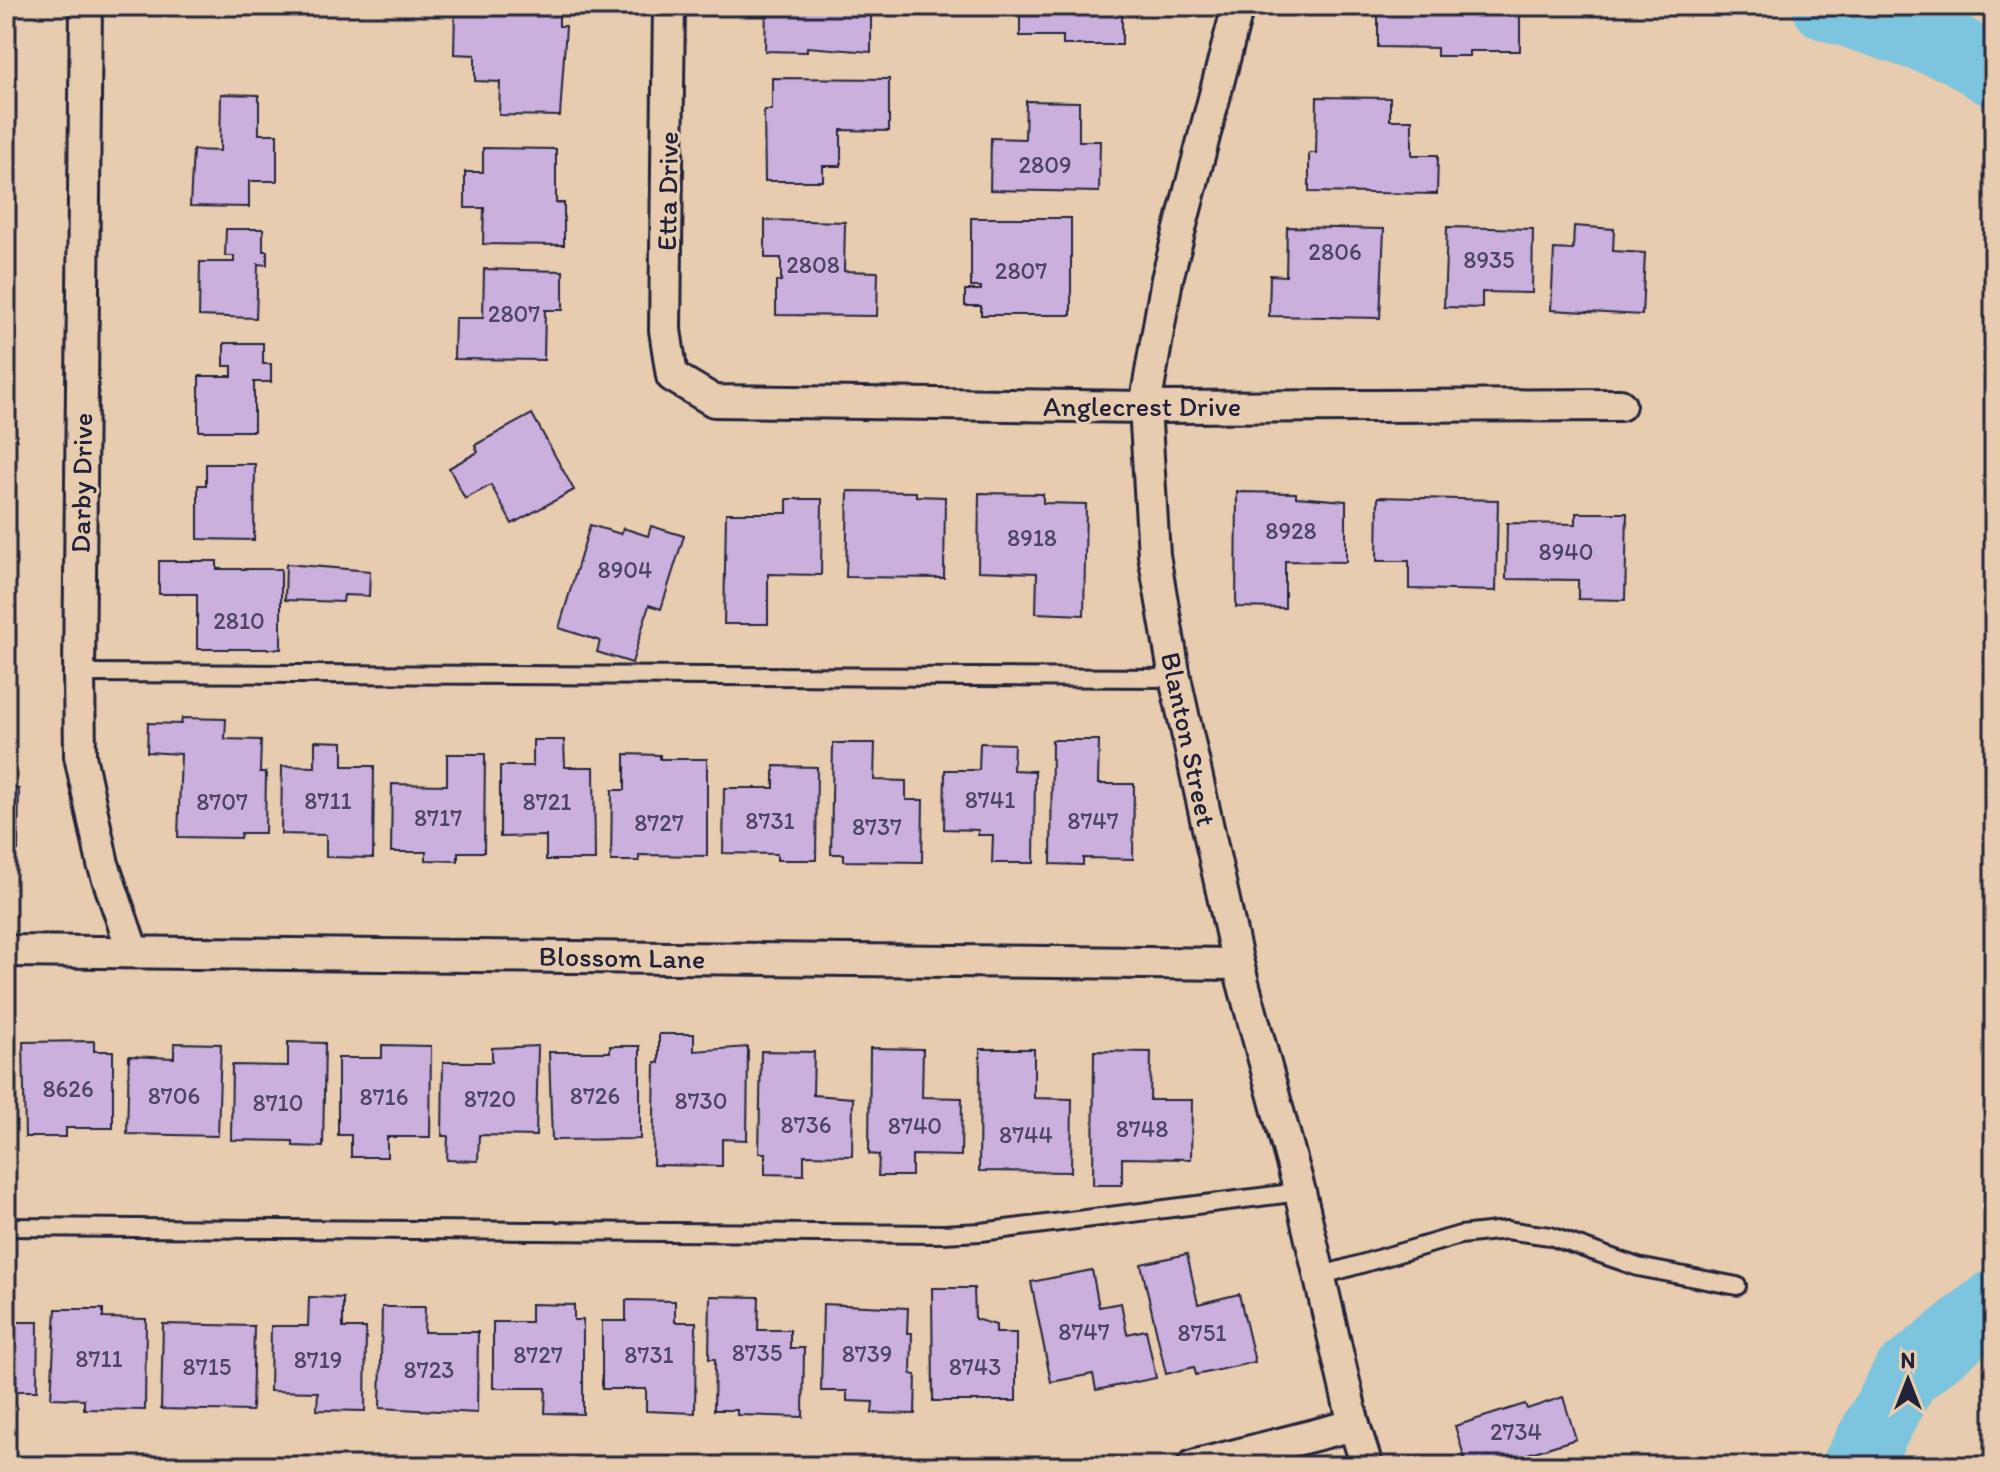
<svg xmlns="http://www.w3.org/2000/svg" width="2000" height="1472" font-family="Itim,sans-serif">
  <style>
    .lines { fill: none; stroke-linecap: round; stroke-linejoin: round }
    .river { stroke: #7dc4de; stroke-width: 68 }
    .building { fill: #cbb0de; stroke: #22223b; stroke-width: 2 }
    .service-casing { stroke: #22223b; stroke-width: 22 }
    .minor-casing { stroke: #22223b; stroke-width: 36 }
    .service { stroke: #e8ccaf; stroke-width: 16 }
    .minor { stroke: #e8ccaf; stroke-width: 30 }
    .labels { text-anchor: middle; stroke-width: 6; stroke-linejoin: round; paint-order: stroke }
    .number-label { font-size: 24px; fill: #4c4664 }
    .street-label { font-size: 28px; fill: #22223b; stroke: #e8ccaf }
  </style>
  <rect width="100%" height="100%" fill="#e8ccaf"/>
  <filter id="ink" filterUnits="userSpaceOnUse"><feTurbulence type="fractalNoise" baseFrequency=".0125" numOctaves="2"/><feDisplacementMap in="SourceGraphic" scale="16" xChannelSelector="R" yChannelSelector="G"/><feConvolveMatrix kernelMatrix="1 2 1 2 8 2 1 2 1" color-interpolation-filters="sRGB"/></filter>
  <g filter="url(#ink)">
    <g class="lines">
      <g class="river">
        <polyline points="1826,6 1958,50 1994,73"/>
        <polyline points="1856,1466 1905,1376 1994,1304"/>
      </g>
    </g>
    <g class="building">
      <polygon points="766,6 871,6 871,52 807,47 807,52 765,51"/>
      <polygon points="1020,6 1122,6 1122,45 1063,45 1063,36 1020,36"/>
      <polygon points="1378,6 1520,6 1520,51 1469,51 1469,56 1437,56 1437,48 1378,47"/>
      <polygon points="455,7 559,9 559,26 566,26 560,116 499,115 500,82 475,81 475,55 454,54"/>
      <polygon points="772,78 889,79 889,131 841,130 841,166 823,166 823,181 765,181 764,110 772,110"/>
      <polygon points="221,94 259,95 259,134 277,134 277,181 249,181 249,207 190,206 193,150 220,151"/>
      <polygon points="1317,97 1390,98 1390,120 1412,120 1412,155 1438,155 1437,194 1309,192 1309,153 1316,153"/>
      <polygon points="1026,101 1079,102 1079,141 1100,141 1099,192 990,190 991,138 1025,139"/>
      <polygon points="483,148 556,149 556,203 564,203 564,245 483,244 484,208 465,208 465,172 483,172"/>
      <polygon points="971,218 1071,218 1071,315 981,315 981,306 965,306 965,290 981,290 981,287 971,287"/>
      <polygon points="765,220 845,222 844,271 878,272 877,316 776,315 776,281 781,281 781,258 765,258"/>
      <polygon points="1574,226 1614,229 1613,251 1645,253 1642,315 1551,310 1554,249 1573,250"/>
      <polygon points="1287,227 1384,229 1380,318 1269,316 1270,275 1286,276"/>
      <polygon points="1447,227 1533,229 1532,293 1482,292 1482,308 1444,307"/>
      <polygon points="226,229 263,229 263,251 267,251 267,265 258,264 256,318 199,316 200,262 234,262 234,256 225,256"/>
      <polygon points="484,269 563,271 563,310 545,310 544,360 454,359 455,318 483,318"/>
      <polygon points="224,343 263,343 263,364 271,364 271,382 254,382 254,431 199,431 199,376 232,376 232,366 224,366"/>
      <polygon points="532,414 574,490 512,524 491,485 465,499 449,468 478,452 475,445"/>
      <polygon points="206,464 255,464 254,540 198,539 198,485 206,485"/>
      <polygon points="848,491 916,492 916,496 945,497 944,578 846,577"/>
      <polygon points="1237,492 1296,493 1296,497 1346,501 1346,562 1285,561 1285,608 1236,607"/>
      <polygon points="979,493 1043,494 1043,503 1086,504 1084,615 1036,613 1037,573 978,571"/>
      <polygon points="1378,497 1498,500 1496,591 1409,589 1409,561 1377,561"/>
      <polygon points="787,499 822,499 821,575 768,574 768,624 724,624 726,513 787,513"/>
      <polygon points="1576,513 1627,513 1625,600 1578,599 1578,580 1506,579 1507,523 1576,524"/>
      <polygon points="590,525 621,534 623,528 648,536 651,526 684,536 661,609 649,605 632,663 597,652 600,641 559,628"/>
      <polygon points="159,561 217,561 217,569 281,569 281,649 197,649 197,594 159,594"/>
      <polygon points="286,564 370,571 369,596 344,595 343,602 285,600"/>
      <polygon points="182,718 226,719 225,739 261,740 260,772 266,772 265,833 241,833 240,838 178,837 181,754 147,752 148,723 181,724"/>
      <polygon points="533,740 564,740 565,767 594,767 595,860 546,860 546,836 500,837 500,766 533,766"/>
      <polygon points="1052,740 1099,740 1098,784 1134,784 1133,859 1083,858 1083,865 1051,864"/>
      <polygon points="315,741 343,742 343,766 374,766 373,858 326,857 326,835 281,834 282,766 315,767"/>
      <polygon points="833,743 875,743 874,780 906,781 906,800 923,800 922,862 844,861 844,854 831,854"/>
      <polygon points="980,743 1014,744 1013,770 1035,771 1034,863 992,863 993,835 978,835 978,830 944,829 945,770 979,770"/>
      <polygon points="447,754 485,754 484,852 458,852 458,861 426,860 426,852 391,852 392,784 447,785"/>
      <polygon points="625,754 660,755 660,759 707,759 707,856 639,855 639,861 611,861 612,790 625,790"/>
      <polygon points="774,766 817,767 816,860 777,860 777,854 723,853 724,788 774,788"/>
      <polygon points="6,789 19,789 18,850 6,850"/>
      <polygon points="659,1034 694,1034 694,1051 748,1047 747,1140 722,1139 722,1166 653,1165 655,1062 659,1063"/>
      <polygon points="94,1041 94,1051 113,1051 113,1128 66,1128 66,1137 25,1137 23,1042"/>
      <polygon points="288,1042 325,1043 323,1147 293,1146 293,1141 231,1140 232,1065 288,1066"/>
      <polygon points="174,1043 221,1044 218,1136 127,1134 129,1056 174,1058"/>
      <rect x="6" y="1044" width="3" height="82"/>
      <polygon points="382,1045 431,1046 430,1137 387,1137 387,1157 351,1157 351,1135 338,1135 338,1058 382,1058"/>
      <polygon points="538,1046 536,1136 479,1135 478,1161 447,1160 448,1136 442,1136 443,1062 492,1062 492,1048"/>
      <polygon points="610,1046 640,1046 640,1139 552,1140 549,1052 610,1052"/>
      <polygon points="870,1048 923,1049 922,1097 962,1098 961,1156 912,1155 912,1176 878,1176 879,1155 869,1154"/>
      <polygon points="980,1049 1034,1049 1034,1098 1072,1099 1071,1172 979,1171"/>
      <polygon points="761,1051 814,1052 813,1095 853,1098 852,1156 804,1155 804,1175 765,1174 765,1153 759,1153"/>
      <polygon points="1094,1051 1151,1052 1150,1100 1192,1100 1191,1159 1122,1158 1122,1185 1093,1185"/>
      <polygon points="1187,1254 1198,1304 1239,1294 1255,1362 1196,1375 1194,1367 1166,1374 1141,1264"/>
      <polygon points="1092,1270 1099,1307 1121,1303 1127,1334 1146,1330 1156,1378 1096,1390 1093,1374 1051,1382 1031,1282"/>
      <polygon points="932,1288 974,1288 975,1319 996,1325 996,1333 1016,1333 1016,1401 933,1401"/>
      <polygon points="710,1296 759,1297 758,1330 790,1330 790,1348 804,1348 803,1417 737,1415 737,1410 714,1410 715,1359 709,1359"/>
      <polygon points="309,1297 343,1298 343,1328 366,1328 365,1411 317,1410 318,1392 270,1391 271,1326 308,1326"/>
      <polygon points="626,1300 675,1301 675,1322 696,1322 695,1413 646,1411 646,1389 602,1389 602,1321 626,1321"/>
      <polygon points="531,1304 574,1305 574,1320 583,1320 583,1414 545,1413 546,1388 493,1388 493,1322 531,1322"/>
      <polygon points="823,1304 908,1308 907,1333 912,1333 911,1374 916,1375 915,1414 872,1413 873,1402 847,1401 847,1391 821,1391"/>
      <polygon points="382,1307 425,1307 424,1332 478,1332 477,1413 380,1408"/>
      <polygon points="56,1309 103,1309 103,1318 146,1319 145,1410 84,1409 84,1399 51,1398"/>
      <polygon points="6,1322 38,1322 37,1391 6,1391"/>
      <polygon points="163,1324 254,1326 252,1411 161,1409"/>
      <polygon points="1563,1397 1576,1439 1528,1454 1532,1466 1467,1466 1455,1426 1525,1404 1527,1409"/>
    </g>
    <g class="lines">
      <defs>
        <g id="service">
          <polyline points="79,673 1175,678"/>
          <polyline points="6,1227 943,1234 981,1232 1300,1192"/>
          <polyline points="1320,1276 1460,1235 1506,1230 1550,1236 1638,1267 1737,1286"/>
        </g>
        <g id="minor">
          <polyline points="86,6 79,673 80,756 103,864 133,952"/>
          <polyline points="669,6 665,330 672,376 714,401 1145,407 1620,405"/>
          <polyline points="1238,6 1167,279 1145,407 1154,555 1175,678 1238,964 1300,1192 1354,1425 1367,1466"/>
          <polyline points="6,951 1238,964"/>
          <polyline points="1193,1466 1354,1425"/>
        </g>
      </defs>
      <use href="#service" class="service-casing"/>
      <use href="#minor" class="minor-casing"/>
      <use href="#service" class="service"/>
      <use href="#minor" class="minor"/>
    </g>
  </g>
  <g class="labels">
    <g class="number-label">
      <text x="1045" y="173">2809</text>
      <text x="1335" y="260">2806</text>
      <text x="1489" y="268">8935</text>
      <text x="813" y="273">2808</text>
      <text x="1021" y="279">2807</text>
      <text x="514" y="322">2807</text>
      <text x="1291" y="539">8928</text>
      <text x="1032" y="546">8918</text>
      <text x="1566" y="560">8940</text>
      <text x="625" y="578">8904</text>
      <text x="239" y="629">2810</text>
      <text x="990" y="808">8741</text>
      <text x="328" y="809">8711</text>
      <text x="222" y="810">8707</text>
      <text x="547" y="810">8721</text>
      <text x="438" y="826">8717</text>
      <text x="770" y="829">8731</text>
      <text x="1093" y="829">8747</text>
      <text x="659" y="831">8727</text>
      <text x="877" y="835">8737</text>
      <text x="68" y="1097">8626</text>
      <text x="174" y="1104">8706</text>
      <text x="595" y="1104">8726</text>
      <text x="384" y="1105">8716</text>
      <text x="490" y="1107">8720</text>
      <text x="701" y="1109">8730</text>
      <text x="278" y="1111">8710</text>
      <text x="806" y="1133">8736</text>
      <text x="915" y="1134">8740</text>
      <text x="1142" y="1137">8748</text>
      <text x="1026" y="1143">8744</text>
      <text x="1084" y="1340">8747</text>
      <text x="1202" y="1341">8751</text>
      <text x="757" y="1361">8735</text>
      <text x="867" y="1362">8739</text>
      <text x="538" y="1363">8727</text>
      <text x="649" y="1363">8731</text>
      <text x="99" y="1367">8711</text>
      <text x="318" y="1368">8719</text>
      <text x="207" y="1375">8715</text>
      <text x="975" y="1375">8743</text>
      <text x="429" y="1378">8723</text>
      <text x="1516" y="1440">2734</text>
    </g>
    <g class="street-label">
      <text transform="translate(667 191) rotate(-89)" y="10">Etta Drive</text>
      <text x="1142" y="416">Anglecrest Drive</text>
      <text transform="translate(81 483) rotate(-89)" y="10">Darby Drive</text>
      <text transform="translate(1189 739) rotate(78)" y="10">Blanton Street</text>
      <text transform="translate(622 957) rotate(1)" y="10">Blossom Lane</text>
    </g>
  </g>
  <rect width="2000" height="1472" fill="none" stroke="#e8ccaf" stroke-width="32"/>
  <rect x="16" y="16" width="1968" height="1440" fill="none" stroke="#22223b" stroke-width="3" filter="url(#ink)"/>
  <g transform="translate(1908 1380)" stroke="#e8ccaf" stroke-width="6" paint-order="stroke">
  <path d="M0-6L14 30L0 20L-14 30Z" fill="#22223b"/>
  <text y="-12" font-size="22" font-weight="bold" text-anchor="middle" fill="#22223b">N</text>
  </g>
</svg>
